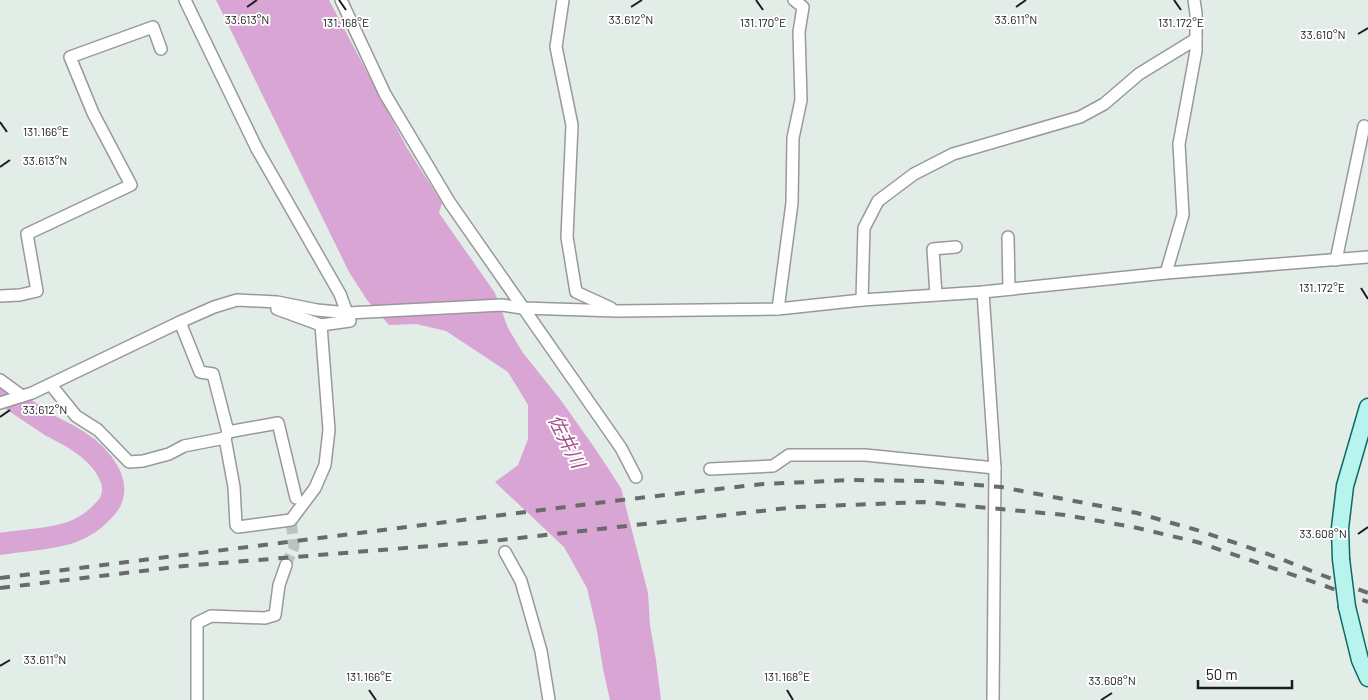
<svg xmlns="http://www.w3.org/2000/svg" width="1368" height="700" font-family="Barlow,'Noto Sans JP',sans-serif">
  <style>
    .water { fill: #d8a5d4 }
    .lines { fill: none; stroke-linecap: round; stroke-linejoin: round }
    .river { stroke: #d8a5d4; stroke-width: 22 }
    .street-tunnel { stroke: #bac3be; stroke-width: 11; stroke-dasharray: 11 5.5; stroke-linecap: butt }
    .street-casing { stroke: #999; stroke-width: 14 }
    .secondary-casing { stroke: #0c6964; stroke-width: 19 }
    .street { stroke: #fff; stroke-width: 11 }
    .secondary { stroke: #b8f4ee; stroke-width: 16 }
    .rail { stroke: #6a6a6a; stroke-width: 4; stroke-dasharray: 10 10; stroke-linecap: butt }
    .secondary-bridge-casing { stroke: #0c6964; stroke-width: 19; stroke-linecap: butt }
    .secondary-bridge { stroke: #b8f4ee; stroke-width: 16 }
    .ticks { fill: none; stroke: #1c1c1c; stroke-width: 2 }
    .labels { text-anchor: middle; stroke-width: 4; stroke-linejoin: round; paint-order: stroke }
    .water-label { font-size: 19px; font-style: italic; fill: #a45087; stroke: #fff }
    .ticks-label { font-size: 12px; text-anchor: middle; fill: #1c1c1c; stroke: #fff; stroke-width: 4; stroke-linejoin: round; paint-order: stroke }
  </style>
  <rect width="100%" height="100%" fill="#e2ede7"/>
  <polygon class="water" points="216,0 329,0 407,148 442,203 439,213 495,293 508,328 523,353 560,399 594,447 621,488 648,593 650,625 656,660 661,700 610,700 603,669 597,631 587,588 564,547 495,482 518,465 528,439 528,405 508,372 446,331 416,324 389,325 367,300 349,272"/>
  <g class="lines">
    <path class="river" d="M 0,392 C 17,403 34,415 51,426 C 60,431 69,435 78,441 C 100,455 129,487 103,511 C 95,520 83,528 72,532 C 49,540 23,540 0,544"/>
    <polyline class="street-tunnel" points="286,565 294,547 291,520"/>
    <defs>
      <g id="street">
        <polyline points="185,0 257,149 340,294 350,321 321,325 329,430 325,465 315,488 291,520 238,527 236,525 234,487 225,438"/>
        <polyline points="341,0 385,94 450,203 621,448 636,477"/>
        <polyline points="563,0 556,47 572,125 567,237 576,292 611,308"/>
        <polyline points="1008,237 1009,289"/>
        <polyline points="1336,260 1364,126"/>
        <polyline points="1166,273 1183,215 1179,144 1196,51 1196,13 1194,0"/>
        <polyline points="983,292 995,468 993,700"/>
        <polyline points="936,295 933,249 956,247"/>
        <polyline points="0,296 20,295 37,291 27,234 131,185 93,113 70,57 153,27 161,49"/>
        <polyline points="862,300 864,228 878,201 914,174 953,154 1080,117 1104,104 1139,74 1196,39"/>
        <polyline points="277,303 277,309 321,325"/>
        <polyline points="778,309 792,203 793,138 801,100 799,32 803,7 794,0"/>
        <polyline points="180,322 200,372 213,374 228,432"/>
        <polyline points="0,380 22,396"/>
        <polyline points="51,385 76,416 98,430 129,462 143,461 169,454 184,446 225,438 228,432 278,423 296,498"/>
        <polyline points="0,403 32,393 180,322 214,307 237,300 277,302 317,310 348,313 502,305 522,308 617,311 778,309 862,300 983,292 1166,273 1368,257"/>
        <polyline points="710,469 773,466 789,455 865,455 995,468"/>
        <polyline points="505,552 521,581 541,651 549,700"/>
        <polyline points="197,700 197,623 211,616 265,618 275,615 279,585 286,565"/>
      </g>
      <g id="secondary">
        <polyline points="1341,559 1340,528 1345,486 1368,407"/>
        <polyline points="1347,607 1360,660 1368,678"/>
      </g>
    </defs>
    <use href="#street" class="street-casing"/>
    <use href="#secondary" class="secondary-casing"/>
    <use href="#street" class="street"/>
    <use href="#secondary" class="secondary"/>
    <g class="rail">
      <polyline points="0,578 630,499 763,484 851,480 927,481 1001,487 1137,513 1200,531 1268,554 1368,593"/>
      <polyline points="0,588 184,566 492,541 797,507 924,502 1065,515 1133,527 1197,542 1328,587 1368,602"/>
    </g>
    <defs>
      <polyline id="secondary-bridge" points="1341,559 1347,607"/>
    </defs>
    <use href="#secondary-bridge" class="secondary-bridge-casing"/>
    <use href="#secondary-bridge" class="secondary-bridge"/>
  </g>
  <path class="ticks" d="M 339,0 L 346,10M 756,0 L 763,10M 1174,0 L 1181,10M 247,7 L 257,0M 631,7 L 642,0M 1016,7 L 1026,0M 1358,34 L 1368,28M 0,122 L 7,132M 0,167 L 10,160M 1361,288 L 1368,299M 0,417 L 10,410M 1358,534 L 1368,527M 0,666 L 10,660M 369,690 L 376,700M 787,690 L 793,700M 1101,700 L 1112,693"/>
  <g class="labels">
    <g class="water-label">
      <text transform="translate(567 441) rotate(63)" y="7">佐井川</text>
    </g>
  </g>
  <g class="ticks-label">
    <text x="631" y="24">33.612°N</text>
    <text x="247" y="24">33.613°N</text>
    <text x="1016" y="24">33.611°N</text>
    <text x="346" y="27">131.168°E</text>
    <text x="763" y="27">131.170°E</text>
    <text x="1181" y="27">131.172°E</text>
    <text x="1323" y="39">33.610°N</text>
    <text x="46" y="136">131.166°E</text>
    <text x="45" y="165">33.613°N</text>
    <text x="1322" y="292">131.172°E</text>
    <text x="45" y="414">33.612°N</text>
    <text x="1323" y="538">33.608°N</text>
    <text x="45" y="664">33.611°N</text>
    <text x="369" y="681">131.166°E</text>
    <text x="787" y="681">131.168°E</text>
    <text x="1112" y="685">33.608°N</text>
  </g>
  <path d="M1198 680v8h94v-8" fill="none" stroke="#1c1c1c" stroke-width="2.5"/>
  <text x="1206" y="680" font-size="15" fill="#1c1c1c" stroke="#ffffff" stroke-width="4" paint-order="stroke">50 m</text>
</svg>
